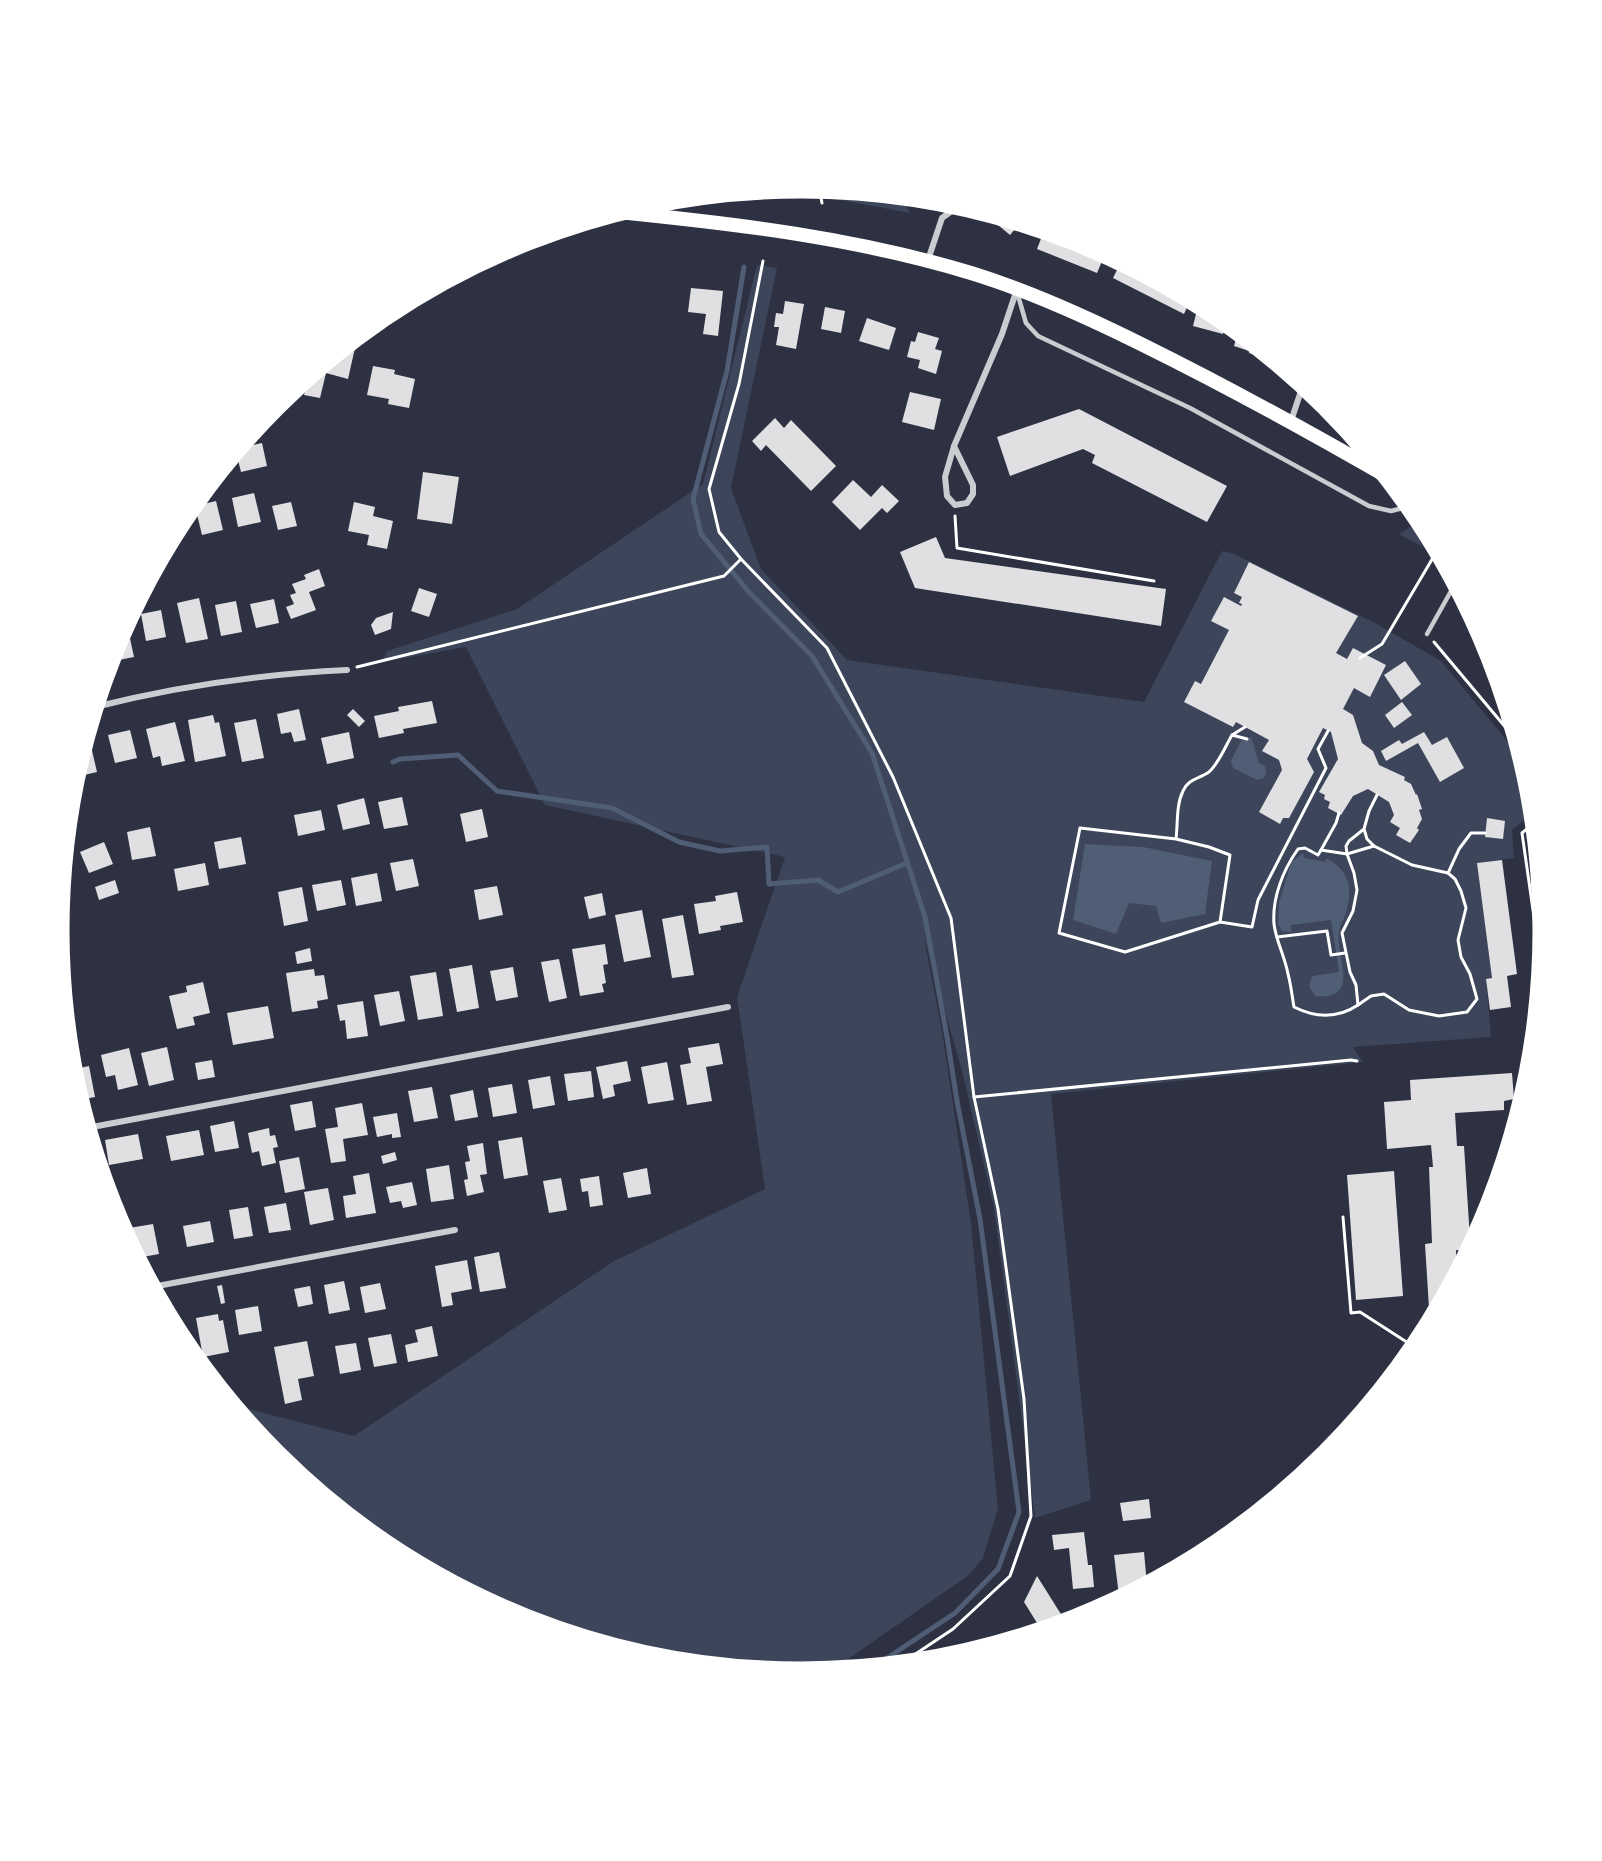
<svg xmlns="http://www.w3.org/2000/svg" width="1602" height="1861" font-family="'Fira Sans',sans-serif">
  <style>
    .green { fill: #3c4559 }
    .water { fill: #4f5d75 }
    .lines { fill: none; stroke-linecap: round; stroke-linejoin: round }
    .stream { stroke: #4f5d75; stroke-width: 5 }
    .building { fill: #e0e0e3 }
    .path { stroke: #fff; stroke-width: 3 }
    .service { stroke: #caccd0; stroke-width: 4.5 }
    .minor { stroke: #caccd0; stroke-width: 6 }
    .primary { stroke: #fff; stroke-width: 14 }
    .rim { fill: none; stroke: #fff; stroke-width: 3 }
  </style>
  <rect width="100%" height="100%" fill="#2d3142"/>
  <g class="green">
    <polygon points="801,187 902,196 910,213 835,199 766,190"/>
    <polygon points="757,265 777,268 731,488 761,569 847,660 1144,702 1222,551 1232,553 1375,623 1441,661 1523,760 1531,786 1533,813 1512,830 1514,858 1477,863 1492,978 1486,979 1491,1037 1353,1047 1363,1062 1051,1094 1091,1500 1035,1518 994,1208 962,1071 924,938 942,1031 971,1223 998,1509 983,1558 969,1575 831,1671 801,1674 656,1660 516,1618 387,1549 275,1456 232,1405 354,1436 614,1261 765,1189 737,997 785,857 545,805 466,647 382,662 387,651 517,609 703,484"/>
    <polygon points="1416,526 1426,530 1438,552 1425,548 1399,534 1410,527"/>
  </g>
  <g class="water">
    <polygon points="1251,737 1259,763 1265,766 1266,772 1264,778 1257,780 1233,768 1231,761 1241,741"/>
    <polygon points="1085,844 1143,847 1212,861 1205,914 1161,923 1156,906 1129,903 1116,934 1073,920"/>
    <path d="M 1303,853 L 1304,858 L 1326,862 L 1326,858 C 1350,871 1353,888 1346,913 C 1344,919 1340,925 1339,931 C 1335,956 1363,1001 1315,996 L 1309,986 L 1312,976 L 1339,972 L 1331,920 L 1291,925 L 1291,932 L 1282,931 L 1278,924 L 1279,903 L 1291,863 Z"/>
  </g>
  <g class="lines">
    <g class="stream">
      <polyline points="744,267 727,371 693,499 701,534 748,591 812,656 872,753 925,917 947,1037 957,1101 980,1219 1019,1512 998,1569 955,1613 872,1668"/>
      <polyline points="393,762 400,759 458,755 497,791 612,808 679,842 720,851 767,847 769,884 818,880 838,892 907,863"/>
    </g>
  </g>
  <g class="building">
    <polygon points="995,216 1020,223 1010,235 992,220"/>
    <polygon points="1044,231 1086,243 1105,254 1097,273 1037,249"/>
    <polygon points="1121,262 1191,299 1184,314 1113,278"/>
    <polygon points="691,288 723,291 718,336 703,334 706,314 688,312"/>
    <polygon points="785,301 804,304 796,349 776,345 779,327 774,327 776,313 783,314"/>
    <polygon points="825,307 845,311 841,333 821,329"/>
    <polygon points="1208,309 1227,322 1223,334 1193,326 1196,314 1206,317"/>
    <polygon points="867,318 896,328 889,350 859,341"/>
    <polygon points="1238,331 1263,352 1261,357 1249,353 1249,351 1234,346"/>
    <polygon points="918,332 939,338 935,349 942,351 936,374 918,368 920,360 907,357 911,341 915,342"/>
    <polygon points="355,338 357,339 348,379 326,373 320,398 304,395 309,377"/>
    <polygon points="373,366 395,370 394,374 415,379 409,408 388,404 389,399 367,395"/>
    <polygon points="910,392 941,399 934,430 902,422"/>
    <polygon points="1079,409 1227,486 1207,522 1092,463 1095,455 1083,449 1010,476 997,437"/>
    <polygon points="775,418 784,428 791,420 836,466 811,491 766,445 761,451 752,441"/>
    <polygon points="262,443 267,466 241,472 236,452 239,448"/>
    <polygon points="423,472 459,477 452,524 417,519"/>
    <polygon points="853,480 871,497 882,485 899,501 887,513 882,508 860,530 832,502"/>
    <polygon points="254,493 261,522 238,527 232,498"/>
    <polygon points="216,501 223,530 202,535 195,506"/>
    <polygon points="291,502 297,526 278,530 272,506"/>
    <polygon points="354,502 375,507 373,516 393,521 387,549 367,545 369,535 348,531"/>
    <polygon points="181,520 185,535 171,538"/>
    <polygon points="936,537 945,558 1166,589 1161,626 915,588 900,552"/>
    <polygon points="1249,562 1358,616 1336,653 1347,659 1353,648 1386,665 1370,697 1354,688 1343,709 1353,715 1362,743 1373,751 1379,765 1405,777 1404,780 1411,784 1416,795 1417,794 1422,809 1419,810 1422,819 1417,828 1419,830 1410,843 1396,835 1400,828 1390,822 1394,815 1389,802 1368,789 1353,796 1341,815 1328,808 1330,802 1324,799 1325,795 1319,792 1338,759 1331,732 1323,728 1307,759 1314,772 1289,818 1283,818 1280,824 1259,812 1282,770 1279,760 1262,751 1269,740 1236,722 1233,727 1184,702 1195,681 1201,684 1229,630 1211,621 1224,597 1241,606 1242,604 1239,603 1242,597 1234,593"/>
    <polygon points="319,569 325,586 309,592 316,610 291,619 286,607 294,604 290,595 296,593 292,584 306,579 304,575"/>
    <polygon points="419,588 437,594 429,617 411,611"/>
    <polygon points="199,598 208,639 186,643 177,603"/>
    <polygon points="274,599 279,623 256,628 250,604"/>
    <polygon points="236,601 242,632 221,636 215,605"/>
    <polygon points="161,610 166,637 146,641 141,614"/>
    <polygon points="393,612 391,629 375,635 371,625 376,618"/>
    <polygon points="128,629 134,657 109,662 114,645 122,630"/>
    <polygon points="1481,632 1488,646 1492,659 1475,638"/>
    <polygon points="1405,661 1421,684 1401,700 1384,675"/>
    <polygon points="432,701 437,723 403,729 404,733 379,738 374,716 399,711 398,707"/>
    <polygon points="1402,702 1412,715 1394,728 1385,715"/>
    <polygon points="299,709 306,740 294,742 291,732 281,734 277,714"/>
    <polygon points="353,709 365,721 359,727 347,715"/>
    <polygon points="213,715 215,723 219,722 226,756 195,762 188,720"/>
    <polygon points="256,719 264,758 242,762 234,723"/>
    <polygon points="175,722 185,761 162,766 160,756 153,758 146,729"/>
    <polygon points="130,730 137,758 115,763 108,735"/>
    <polygon points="349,732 354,758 327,764 321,738"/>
    <polygon points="1424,732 1432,745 1447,737 1464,768 1440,782 1418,743 1386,761 1381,751 1399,740 1402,744"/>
    <polygon points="90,742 97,772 80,776 78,770 76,770 84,743"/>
    <polygon points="402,797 408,825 384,829 378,802"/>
    <polygon points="364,798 370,824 343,830 337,805"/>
    <polygon points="482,809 488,837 466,842 460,814"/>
    <polygon points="321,810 325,830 298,836 294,815"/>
    <polygon points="1487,818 1505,821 1503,839 1485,837"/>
    <polygon points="150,827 156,856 132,860 127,832"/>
    <polygon points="241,837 246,864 219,869 214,842"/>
    <polygon points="104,842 113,864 89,873 80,852"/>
    <polygon points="413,859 419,886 396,891 390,863"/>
    <polygon points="1502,860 1517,974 1507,976 1511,1007 1490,1010 1486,979 1492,978 1477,863"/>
    <polygon points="205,863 209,885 178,891 174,869"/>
    <polygon points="377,873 382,901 356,906 351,878"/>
    <polygon points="115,880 119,893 99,900 95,887"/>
    <polygon points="341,880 346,905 317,911 312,885"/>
    <polygon points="497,886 503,915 479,920 474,890"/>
    <polygon points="302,887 308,921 284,926 278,892"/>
    <polygon points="737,892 743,922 720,926 721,930 699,934 694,904 716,901 715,896"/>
    <polygon points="602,893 606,915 589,919 584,897"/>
    <polygon points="642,910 651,957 624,962 615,915"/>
    <polygon points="683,915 694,975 672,978 662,919"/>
    <polygon points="605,944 608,964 603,965 606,983 602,984 604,992 580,996 572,949"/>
    <polygon points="310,948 312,961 297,964 295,952"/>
    <polygon points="559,959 567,998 549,1002 541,962"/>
    <polygon points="472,965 479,1008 457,1012 449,969"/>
    <polygon points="513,967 518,997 496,1001 490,971"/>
    <polygon points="314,969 315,976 324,975 328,999 317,1001 318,1008 292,1012 286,973"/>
    <polygon points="436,972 443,1016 418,1020 410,976"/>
    <polygon points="203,982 210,1013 193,1017 195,1025 177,1029 169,996 187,992 186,986"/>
    <polygon points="399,991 405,1021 380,1026 374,995"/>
    <polygon points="363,1001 368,1036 347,1039 345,1020 340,1021 337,1005"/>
    <polygon points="268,1006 274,1038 233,1045 227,1013"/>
    <polygon points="719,1043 723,1064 706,1067 712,1101 687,1105 680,1065 691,1063 688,1048"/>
    <polygon points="167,1047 174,1080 149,1086 141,1053"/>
    <polygon points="129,1048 138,1085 118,1090 115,1075 106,1077 101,1055"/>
    <polygon points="212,1060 215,1077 198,1080 195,1063"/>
    <polygon points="627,1061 631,1081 613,1085 615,1096 603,1099 596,1067"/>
    <polygon points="667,1062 674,1100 648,1104 641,1067"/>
    <polygon points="89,1066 95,1097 79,1100 71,1070"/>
    <polygon points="591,1071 594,1097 568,1101 564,1074"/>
    <polygon points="1512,1073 1514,1099 1504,1101 1504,1110 1455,1113 1457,1146 1464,1146 1470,1239 1476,1238 1463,1262 1463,1251 1456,1250 1457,1274 1430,1324 1425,1244 1432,1243 1429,1167 1433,1167 1431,1145 1387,1149 1384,1102 1411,1100 1410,1080"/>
    <polygon points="550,1076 555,1105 533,1109 528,1080"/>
    <polygon points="512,1084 517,1113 493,1117 488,1088"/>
    <polygon points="432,1087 438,1118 414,1122 408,1091"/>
    <polygon points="473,1090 478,1117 455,1121 450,1095"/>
    <polygon points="312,1101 316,1127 295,1131 290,1105"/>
    <polygon points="362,1103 368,1135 343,1139 346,1161 331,1163 325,1129 338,1127 335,1108"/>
    <polygon points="397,1113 401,1137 392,1138 392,1134 377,1137 373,1117"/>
    <polygon points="234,1121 239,1148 215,1152 210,1126"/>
    <polygon points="269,1128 270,1136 275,1135 278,1147 273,1148 276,1163 262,1166 259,1151 252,1153 248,1133"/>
    <polygon points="199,1130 204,1155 171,1161 166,1136"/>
    <polygon points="138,1134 143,1159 109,1165 105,1140"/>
    <polygon points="522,1137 528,1175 504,1179 498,1141"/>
    <polygon points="483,1143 487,1174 480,1175 484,1192 467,1196 464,1180 468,1179 465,1162 470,1161 467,1146"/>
    <polygon points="395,1152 397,1160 383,1164 381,1156"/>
    <polygon points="299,1157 305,1189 285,1193 279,1161"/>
    <polygon points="449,1165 454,1199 431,1202 426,1169"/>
    <polygon points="647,1168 651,1194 628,1198 623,1173"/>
    <polygon points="1394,1171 1403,1296 1356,1300 1347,1175"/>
    <polygon points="369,1173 376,1213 346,1218 343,1196 356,1194 353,1176"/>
    <polygon points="599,1176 603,1205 590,1207 588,1191 582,1192 580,1179"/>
    <polygon points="561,1178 567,1210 549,1213 543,1181"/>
    <polygon points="412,1182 417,1205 403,1208 401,1201 390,1203 386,1187"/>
    <polygon points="328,1188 334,1220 310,1225 304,1192"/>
    <polygon points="286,1203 291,1230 269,1233 264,1207"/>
    <polygon points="248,1207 253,1236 234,1239 229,1210"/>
    <polygon points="210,1221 214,1242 187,1247 183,1226"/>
    <polygon points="153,1224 159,1254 137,1258 133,1252 129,1228"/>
    <polygon points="499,1252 506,1288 480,1292 474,1257"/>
    <polygon points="467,1260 472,1289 451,1293 453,1305 442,1307 435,1266"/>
    <polygon points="344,1281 350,1310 329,1314 324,1285"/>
    <polygon points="380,1283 386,1309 365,1313 360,1287"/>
    <polygon points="222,1285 225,1303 221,1304 217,1286"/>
    <polygon points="310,1286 313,1304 298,1307 294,1289"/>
    <polygon points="258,1306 262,1331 239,1335 235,1310"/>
    <polygon points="218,1314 219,1321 223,1320 229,1352 203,1357 196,1318"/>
    <polygon points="182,1321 185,1338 180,1339 171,1323"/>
    <polygon points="432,1326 438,1356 408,1362 405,1345 418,1342 415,1330"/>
    <polygon points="391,1334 397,1363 374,1367 368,1338"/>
    <polygon points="307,1341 314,1376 298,1379 302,1400 285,1404 274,1347"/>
    <polygon points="356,1343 361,1370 340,1374 335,1346"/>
    <polygon points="1149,1499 1151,1518 1123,1521 1120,1503"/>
    <polygon points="1084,1532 1088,1565 1092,1565 1094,1587 1073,1589 1069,1548 1054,1550 1052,1535"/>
    <polygon points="1144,1552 1147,1585 1129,1595 1119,1596 1114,1555"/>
    <polygon points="1037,1576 1064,1619 1042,1631 1024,1602"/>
  </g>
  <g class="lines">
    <g class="path">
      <polyline points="819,188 822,203"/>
      <polyline points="763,261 739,384 709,489 719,532 741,559 827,648 893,777 951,918 974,1097 998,1209 1024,1399 1031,1516 1010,1576 953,1629 899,1665"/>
      <polyline points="955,516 957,548 1154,581"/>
      <polyline points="1434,642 1517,741"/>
      <polyline points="1360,658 1382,644 1434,556"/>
      <polyline points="357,667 724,576 741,559"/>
      <polyline points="1245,727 1232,735 1247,739"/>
      <polyline points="1534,823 1522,833 1537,938"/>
      <polyline points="1364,829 1349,841 1346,846 1347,854 1354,873 1357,890 1353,911 1342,933 1350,972 1356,985 1358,1005 1371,996 1384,994 1409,1010 1439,1016 1467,1012 1477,999 1470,974 1461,957 1458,940 1466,908 1461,891 1455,879 1448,873 1412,865 1374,846 1367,839 1364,829 1369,811 1377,795"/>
      <path d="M 1176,839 L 1080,828 L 1059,933 L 1125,952 L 1220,922 L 1230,855 L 1209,847 L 1176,839 C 1178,823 1176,805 1183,791 C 1188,779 1199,779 1209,772 C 1219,763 1225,747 1232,735"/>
      <polyline points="1321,850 1336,823 1339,813"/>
      <polyline points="1448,873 1459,849 1471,833 1485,833"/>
      <polyline points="1220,922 1252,927 1258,900 1326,768 1318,749 1328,731"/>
      <polyline points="1277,937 1327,931 1331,955 1345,953"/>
      <path d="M 1358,1005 C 1337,1019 1316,1018 1294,1007 C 1292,996 1291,985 1288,974 C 1285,957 1276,941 1274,924 C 1272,898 1283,870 1298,849 L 1305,848 L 1318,855 L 1321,850 L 1347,854 L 1374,846"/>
      <polyline points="974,1097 1351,1060 1357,1061"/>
      <polyline points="1343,1217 1351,1313 1360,1312 1416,1348"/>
    </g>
    <g class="service">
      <polyline points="1017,292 1026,323 1038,336 1190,408 1369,506 1391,511 1411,506"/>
      <polyline points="1427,634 1455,584"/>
    </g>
    <g class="minor">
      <polyline points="928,260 942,218 960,205"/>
      <polyline points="1291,421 1303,385"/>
      <polyline points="954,446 973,485 973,494 967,503 955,505 947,496 945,477 954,446 1002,334 1017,289"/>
      <path d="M 95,707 C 178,686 262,674 347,670"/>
      <polyline points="87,1128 728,1007"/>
      <polyline points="152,1287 455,1230"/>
    </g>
    <path class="primary" d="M 618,212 C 738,224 856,238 971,273 C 1030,291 1087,317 1143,345 C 1226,386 1306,430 1386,476"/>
  </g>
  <path d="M0 0H1602V1861H0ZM68 930a733 733 0 1 1 1466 0a733 733 0 1 1-1466 0Z" fill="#fff" fill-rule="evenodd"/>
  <path class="rim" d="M68 930a733 733 0 1 1 1466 0a733 733 0 1 1-1466 0Z"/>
</svg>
